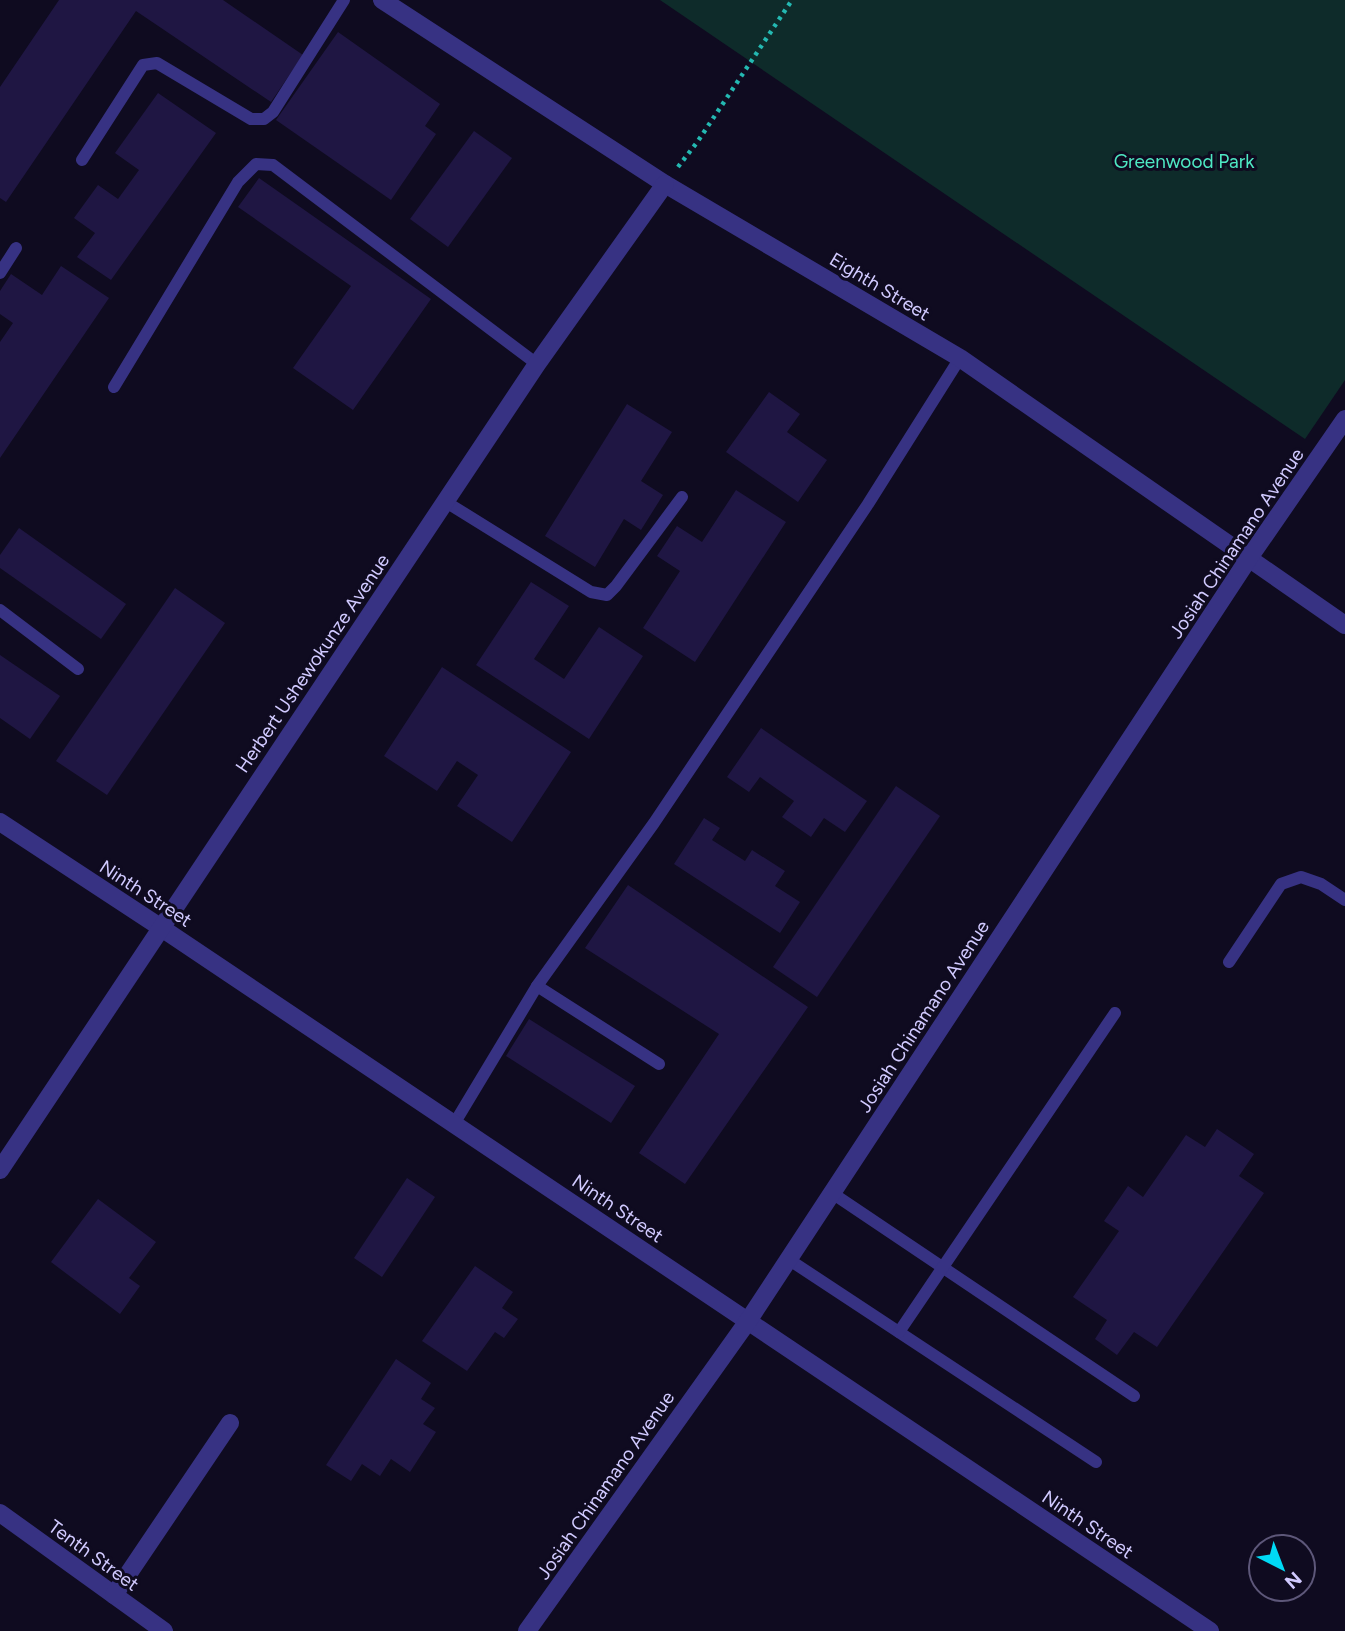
<svg xmlns="http://www.w3.org/2000/svg" width="1345" height="1631" font-family="Figtree,sans-serif">
  <style>
    .green { fill: #0e2b2a }
    .building { fill: #1f1643 }
    .lines { fill: none; stroke-linecap: round; stroke-linejoin: round }
    .path { stroke: #24b9b2; stroke-width: 4.5; stroke-dasharray: 3.5 5; stroke-linecap: butt }
    .lane { stroke: #373283; stroke-width: 12 }
    .street { stroke: #373283; stroke-width: 18 }
    .labels { text-anchor: middle; stroke-width: 6; stroke-linejoin: round; paint-order: stroke }
    .park-label { font-size: 19px; fill: #4ee8c3; stroke: #0f0b20 }
    .street-label { font-size: 19px; fill: #d1caff; stroke: #0f0b20 }
  </style>
  <rect width="100%" height="100%" fill="#0f0b20"/>
  <polygon class="green" points="660,0 1345,0 1345,380 1305,439"/>
  <g class="building">
    <polygon points="59,0 223,0 303,55 271,102 136,11 6,202 0,198 0,87"/>
    <polygon points="338,32 440,104 425,126 436,134 391,200 276,120"/>
    <polygon points="158,93 216,133 111,280 77,257 95,233 74,218 98,185 118,199 139,170 115,153"/>
    <polygon points="474,131 512,158 448,247 410,219"/>
    <polygon points="259,178 431,299 353,410 293,368 351,286 238,207"/>
    <polygon points="61,266 109,298 0,458 0,342 13,323 0,314 0,291 11,274 42,295"/>
    <polygon points="769,392 800,414 787,432 827,460 798,502 726,452"/>
    <polygon points="627,404 672,432 641,481 663,495 641,530 624,519 595,567 545,536"/>
    <polygon points="736,490 786,522 695,662 643,628 680,571 657,556 677,526 702,542"/>
    <polygon points="19,528 126,604 101,639 0,568 0,555"/>
    <polygon points="531,582 569,606 534,659 564,679 599,627 643,656 589,739 476,665"/>
    <polygon points="175,588 225,623 107,795 56,761"/>
    <polygon points="0,655 60,696 30,739 0,718"/>
    <polygon points="442,667 571,752 512,842 457,806 478,775 457,761 437,791 384,756"/>
    <polygon points="761,728 867,801 845,832 824,818 811,837 782,817 794,801 760,777 749,792 727,777"/>
    <polygon points="896,786 940,816 817,997 773,967"/>
    <polygon points="704,818 720,828 712,840 745,861 752,850 785,871 775,886 800,902 780,933 674,864"/>
    <polygon points="628,885 808,1007 685,1184 639,1153 719,1034 585,948"/>
    <polygon points="529,1019 635,1086 611,1123 506,1056"/>
    <polygon points="1217,1129 1254,1154 1239,1176 1264,1193 1157,1347 1134,1332 1117,1355 1095,1339 1107,1320 1073,1297 1119,1231 1104,1221 1128,1186 1143,1197 1186,1135 1205,1147"/>
    <polygon points="407,1178 435,1197 382,1277 354,1258"/>
    <polygon points="98,1199 156,1242 129,1278 140,1286 120,1314 51,1262"/>
    <polygon points="475,1266 513,1292 502,1308 518,1319 504,1338 495,1332 467,1371 422,1341"/>
    <polygon points="396,1359 431,1383 421,1399 435,1408 423,1424 436,1432 410,1472 391,1459 380,1476 362,1464 351,1481 326,1465"/>
  </g>
  <g class="lines">
    <polyline class="path" points="678,167 698,141 792,0"/>
    <g class="lane">
      <polyline points="82,160 143,65 157,63 251,119 264,119 273,112 344,0"/>
      <polyline points="0,273 16,248"/>
      <polyline points="114,387 238,182 256,164 273,165 537,364"/>
      <polyline points="446,502 591,592 607,595 616,586 682,497"/>
      <polyline points="0,610 78,669"/>
      <polyline points="1229,962 1281,884 1301,877 1321,884 1345,900"/>
      <polyline points="537,986 659,1064"/>
      <polyline points="454,1124 537,986 654,823 868,504 960,358"/>
      <polyline points="832,1193 1134,1396"/>
      <polyline points="788,1259 1096,1462"/>
      <polyline points="899,1332 1115,1013"/>
    </g>
    <g class="street">
      <polyline points="382,0 665,184 960,358 1345,625"/>
      <polyline points="0,822 160,927 1210,1631"/>
      <polyline points="0,1170 537,364 665,184"/>
      <polyline points="0,1513 164,1631"/>
      <polyline points="114,1595 230,1423"/>
      <polyline points="527,1631 748,1321 1249,558 1345,419"/>
    </g>
  </g>
  <g class="labels">
    <g class="park-label">
      <text x="1184" y="168">Greenwood Park</text>
    </g>
    <g class="street-label">
      <text transform="translate(880 286) rotate(31)" y="7">Eighth Street</text>
      <text transform="translate(1236 543) rotate(-56)" y="7">Josiah Chinamano Avenue</text>
      <text transform="translate(312 663) rotate(-56)" y="7">Herbert Ushewokunze Avenue</text>
      <text transform="translate(146 893) rotate(33)" y="7">Ninth Street</text>
      <text transform="translate(923 1016) rotate(-57)" y="7">Josiah Chinamano Avenue</text>
      <text transform="translate(618 1208) rotate(34)" y="7">Ninth Street</text>
      <text transform="translate(605 1485) rotate(-55)" y="7">Josiah Chinamano Avenue</text>
      <text transform="translate(1088 1524) rotate(34)" y="7">Ninth Street</text>
      <text transform="translate(94 1555) rotate(36)" y="7">Tenth Street</text>
    </g>
  </g>
  <g transform="translate(1282 1568) rotate(138)"><circle r="33" fill="#0f0b20" stroke="#5d5779" stroke-width="2"/>
  <path d="M0-5L12 26L0 18L-12 26Z" fill="#00daf5"/>
  <text y="-10" font-size="19" font-weight="bold" text-anchor="middle" fill="#d1caff">N</text>
  </g>
</svg>
